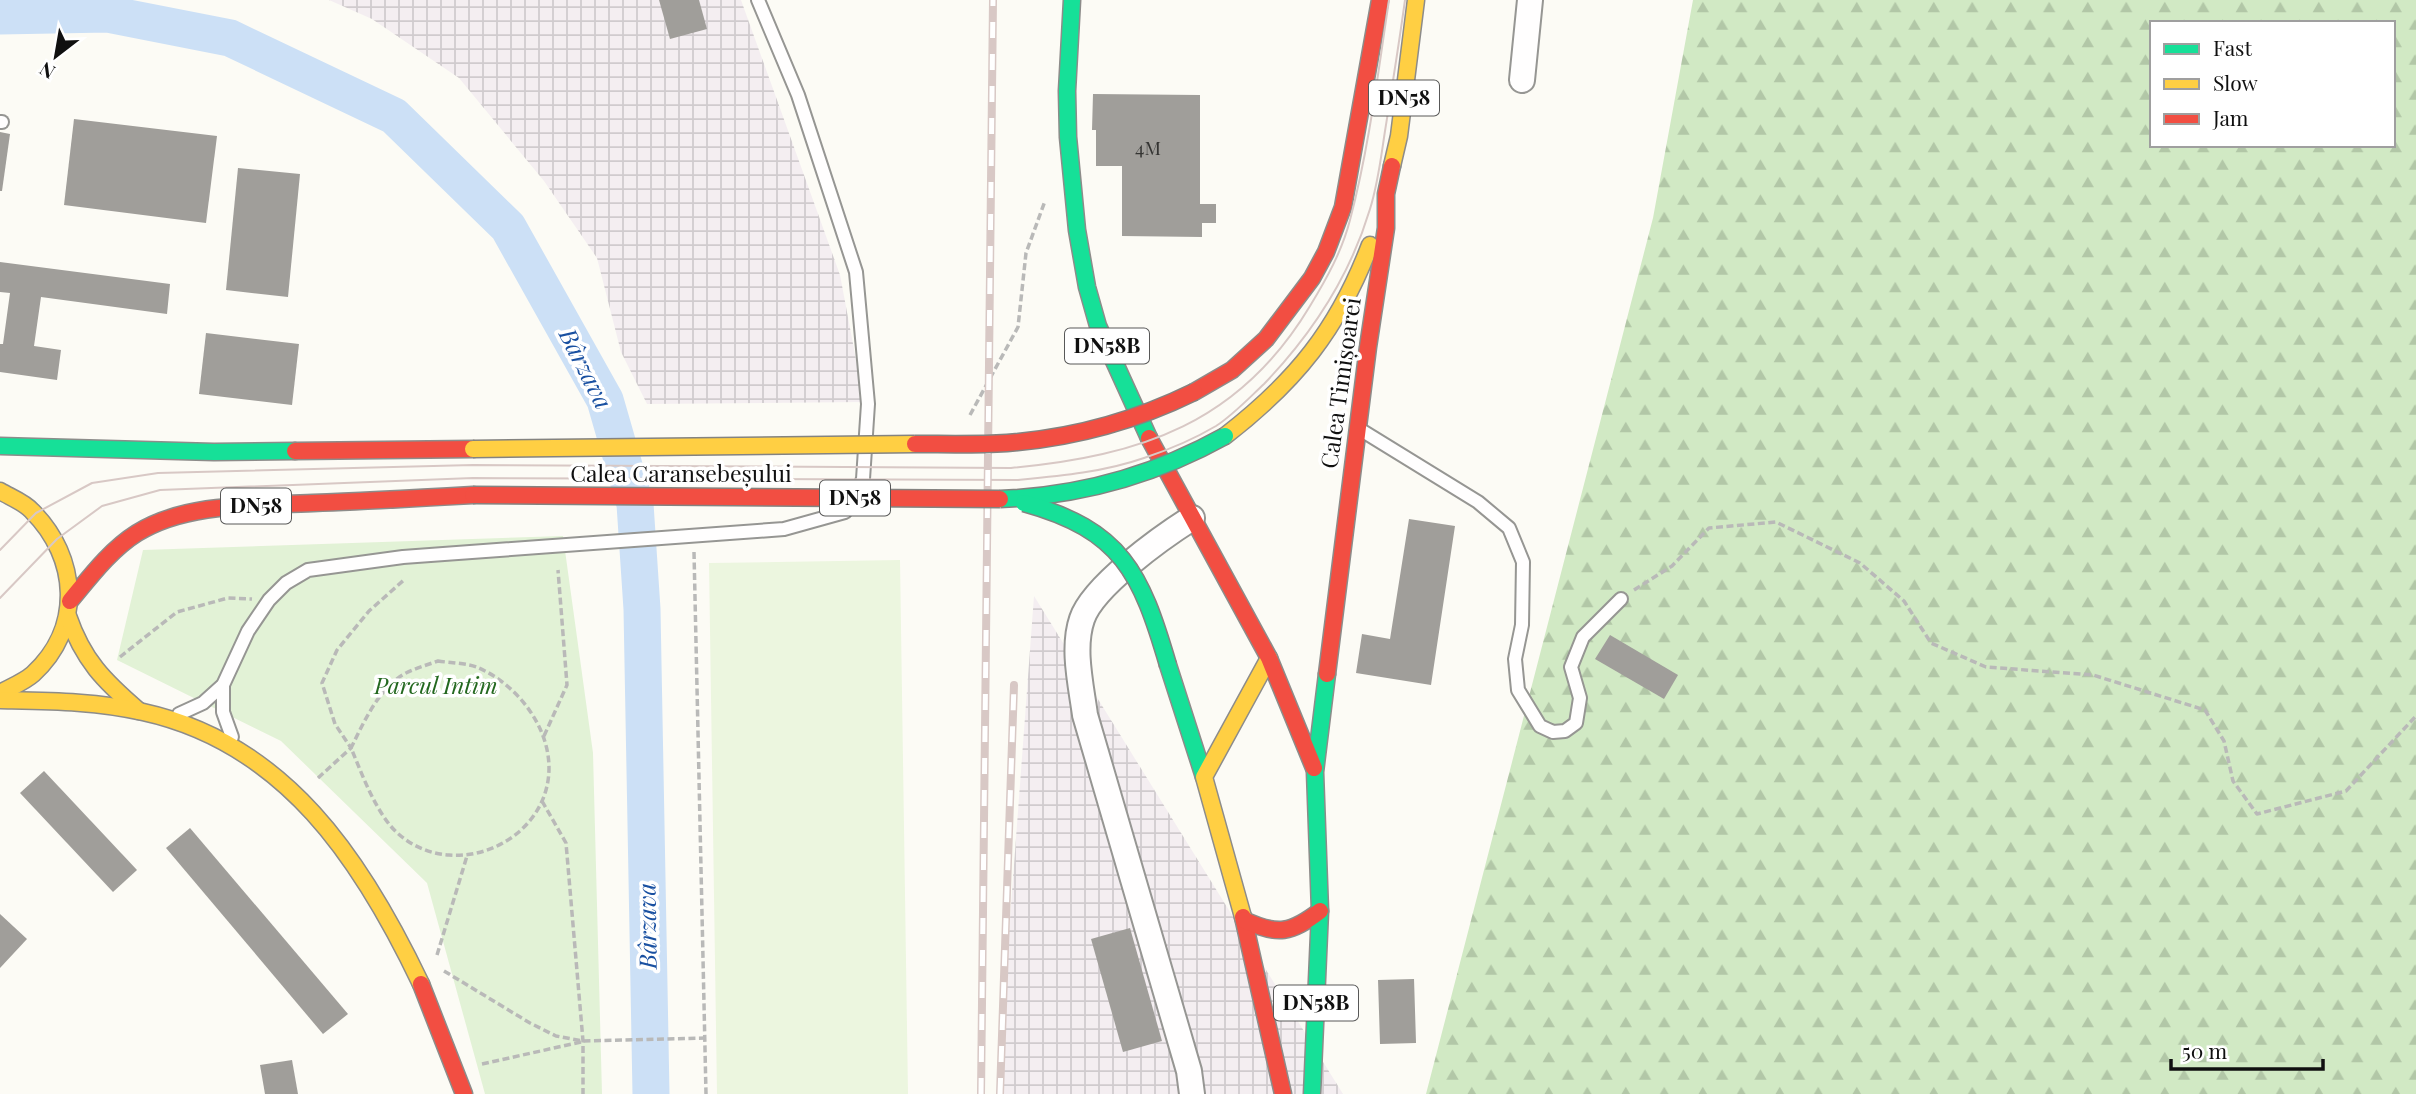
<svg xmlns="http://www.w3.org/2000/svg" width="2416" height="1094" font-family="'Playfair Display',serif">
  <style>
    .industrial { fill: url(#industrial-grid) }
    .forest { fill: url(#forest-firs); fill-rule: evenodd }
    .park { fill: #e2f2d6 }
    .pitch { fill: #ecf6df }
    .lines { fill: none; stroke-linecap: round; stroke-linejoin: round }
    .river { stroke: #cce0f6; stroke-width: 37 }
    .building { fill: #a09e9a }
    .lane-casing { stroke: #969693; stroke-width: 16 }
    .street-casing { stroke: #969693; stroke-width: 28 }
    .fast-casing { stroke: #8d8c8a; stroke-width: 19 }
    .slow-casing { stroke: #8d8c8a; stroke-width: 19 }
    .jam-casing { stroke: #8d8c8a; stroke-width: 19 }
    .path { stroke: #b9b9b8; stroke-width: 3.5; stroke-dasharray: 7 3.5; stroke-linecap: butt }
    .lane { stroke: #fffefe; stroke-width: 12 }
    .street { stroke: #fffefe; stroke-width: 24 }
    .fast { stroke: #16e098; stroke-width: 16 }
    .slow { stroke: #ffcf43; stroke-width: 16 }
    .jam { stroke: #f24e42; stroke-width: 16 }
    .tram { stroke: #d8c8c5; stroke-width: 2 }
    .rail-casing { stroke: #d8c8c5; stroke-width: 8 }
    .rail { stroke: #fff; stroke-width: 5; stroke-dasharray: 16; stroke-linecap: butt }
    .fast-bridge-casing { stroke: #848380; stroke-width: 19; stroke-linecap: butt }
    .slow-bridge-casing { stroke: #848380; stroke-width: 19; stroke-linecap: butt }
    .jam-bridge-casing { stroke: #848380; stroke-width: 19; stroke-linecap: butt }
    .fast-bridge { stroke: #16e098; stroke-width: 16 }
    .slow-bridge { stroke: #ffcf43; stroke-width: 16 }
    .jam-bridge { stroke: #f24e42; stroke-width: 16 }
    .labels { text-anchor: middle; stroke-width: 7; stroke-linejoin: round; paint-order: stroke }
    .number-label { font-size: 19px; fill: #343432 }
    .shield { fill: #fff; stroke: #585858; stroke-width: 2 }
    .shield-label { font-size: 21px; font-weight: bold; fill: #101010 }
    .street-label { font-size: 23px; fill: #101010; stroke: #fff }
    .park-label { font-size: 23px; font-style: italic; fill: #23681f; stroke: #fff }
    .water-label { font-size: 24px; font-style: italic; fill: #1950a1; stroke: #fff }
  </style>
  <defs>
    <pattern id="industrial-grid" width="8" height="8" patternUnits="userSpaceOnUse" patternTransform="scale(1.75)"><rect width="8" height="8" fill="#f4eef1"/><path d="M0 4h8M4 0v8" fill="none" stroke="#d0cbce"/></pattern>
    <pattern id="forest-firs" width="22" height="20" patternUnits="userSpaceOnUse" patternTransform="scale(1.75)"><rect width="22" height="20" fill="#d1e9c4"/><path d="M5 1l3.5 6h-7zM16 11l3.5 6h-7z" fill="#b2c7a7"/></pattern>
  </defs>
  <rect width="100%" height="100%" fill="#fcfbf5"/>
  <g class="industrial">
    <polygon points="329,0 741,0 840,275 864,402 647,404 621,352 597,258 544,181 459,78 372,19"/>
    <polygon points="1034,596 1343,1094 997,1094"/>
  </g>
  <path class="forest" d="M 1693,0 L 2416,0 L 2416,1094 L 1426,1094 L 1653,218 ZM 2152,23 L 2393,23 L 2393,145 L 2152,145 Z"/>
  <polygon class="park" points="563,536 593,753 602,1094 485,1094 427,883 281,741 117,660 143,550"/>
  <polygon class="pitch" points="900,560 908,1094 717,1094 709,563"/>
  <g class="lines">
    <polyline class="river" points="0,16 108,14 230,38 394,116 508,227 605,400 635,504 642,609 651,1094"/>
  </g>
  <g class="building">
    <polygon points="659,0 699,0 707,29 670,39"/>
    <polygon points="1093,94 1200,95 1200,204 1216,204 1216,223 1202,223 1202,237 1122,236 1122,166 1096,166 1096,130 1092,130"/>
    <polygon points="74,119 217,136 206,223 64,205"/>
    <polygon points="0,132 10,134 2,191 0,191"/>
    <polygon points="238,168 300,174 288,297 226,290"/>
    <polygon points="0,262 170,284 167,314 41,297 34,346 61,350 57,380 0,372 0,344 3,344 10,293 0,292"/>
    <polygon points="206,333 299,344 292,405 199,394"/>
    <polygon points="1409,519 1455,526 1431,685 1356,673 1362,634 1390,639"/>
    <polygon points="1610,635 1678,675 1664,699 1595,659"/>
    <polygon points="44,771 137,870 113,892 20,793"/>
    <polygon points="190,828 348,1014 323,1034 166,848"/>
    <polygon points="0,914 27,939 0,968"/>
    <polygon points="1130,928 1162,1041 1123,1052 1091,939"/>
    <polygon points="1414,979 1416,1043 1380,1044 1378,980"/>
    <polygon points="292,1060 298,1094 265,1094 260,1065"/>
  </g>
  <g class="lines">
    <defs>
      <g id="lane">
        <polyline points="758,0 798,95 856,272 868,404 863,479 856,495"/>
        <polyline points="0,122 2,122"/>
        <polyline points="1361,430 1478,502 1509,528 1523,562 1522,625 1515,659 1518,690 1540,726 1553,732 1565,731 1576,723 1580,698 1571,667 1583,637 1621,599"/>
        <polyline points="223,685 223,712 232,737"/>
        <polyline points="179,714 203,703 223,685 248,631 269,600 286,583 308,570 403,557 784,529 845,512"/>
      </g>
      <g id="street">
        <polyline points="1522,80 1530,0"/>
        <path d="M 1192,518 C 1162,537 1093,586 1082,619 C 1072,648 1081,685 1085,715 L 1189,1071 L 1192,1094"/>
      </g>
      <g id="fast">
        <polyline points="1072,0 1067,91 1068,137 1077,230 1087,287 1098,326 1149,438"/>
        <polyline points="0,446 214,452 295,451"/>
        <polyline points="1168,665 1204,777"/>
        <polyline points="1312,1094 1320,911 1315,772 1327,674"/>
      </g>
      <g id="slow">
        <polyline points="1392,166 1399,136 1416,0"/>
        <path d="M 1225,436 C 1296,381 1338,329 1370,245"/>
        <path d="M 0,491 C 10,497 24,502 32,511 C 79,558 83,628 33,674 C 24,682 11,687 0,693"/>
        <path d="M 68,616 C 83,660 104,681 139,711"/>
        <path d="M 0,700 C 48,701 96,701 143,712 C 285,743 362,860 421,984"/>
        <polyline points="1243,917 1204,777 1269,658"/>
      </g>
      <g id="jam">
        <polyline points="1194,392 1232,370 1266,339 1312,278 1326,252 1343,207 1380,0"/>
        <polyline points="1149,438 1269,658 1314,768"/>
        <polyline points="295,451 473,449"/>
        <path d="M 70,601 C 90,577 110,550 137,533 C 187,502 256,506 313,503 C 367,501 420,498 473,495"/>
        <polyline points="1327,674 1368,347 1386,228 1386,194 1392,166"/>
        <polyline points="1243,917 1283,1094"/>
        <path d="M 1244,920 C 1278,936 1291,933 1320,911"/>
        <polyline points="421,984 464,1094"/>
      </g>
    </defs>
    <use href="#lane" class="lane-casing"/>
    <use href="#street" class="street-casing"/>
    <use href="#fast" class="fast-casing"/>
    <use href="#slow" class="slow-casing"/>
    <use href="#jam" class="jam-casing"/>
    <g class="path">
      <polyline points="970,415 1018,327 1026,253 1045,201"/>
      <polyline points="694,552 706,1094"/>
      <polyline points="1634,590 1672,566 1709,528 1776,522 1860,563 1904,601 1931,643 1986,667 2093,675 2205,710 2224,741 2233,781 2257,814 2346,791 2416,716"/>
      <polyline points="120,657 177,612 228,598 252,599"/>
      <path d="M 438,661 C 451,663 468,663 479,668 C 517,685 549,726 549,768 C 549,821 499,859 449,855 C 427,854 403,842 389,824 C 372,802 362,774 351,748 C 364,722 379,687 406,673 C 416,668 427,665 438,661 Z"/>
      <polyline points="544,736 567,685 558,570"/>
      <polyline points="318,778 351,748 335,724 322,683 337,650 369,611 405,579"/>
      <polyline points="542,801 566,843 583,1041 583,1094"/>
      <polyline points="437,955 467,856"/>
      <polyline points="444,971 530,1023 556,1036 583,1041 705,1038"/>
      <polyline points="482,1064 581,1042"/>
    </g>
    <use href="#lane" class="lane"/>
    <use href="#street" class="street"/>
    <use href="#fast" class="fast"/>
    <use href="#slow" class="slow"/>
    <use href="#jam" class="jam"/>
    <g class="tram">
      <path d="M 0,550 L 36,513 L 92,483 L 158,473 L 473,465 L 1011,468 C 1141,456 1240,423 1310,306 C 1327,278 1342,251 1350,220 C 1369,148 1378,73 1389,0"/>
      <path d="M 0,598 L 57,539 L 102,506 L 160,490 L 473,478 L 1018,480 C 1060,476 1104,472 1144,458 C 1168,450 1194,439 1216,426 C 1233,415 1249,398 1264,384 C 1312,334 1350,276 1370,209 C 1378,184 1381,157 1385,131 C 1392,87 1399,44 1405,0"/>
    </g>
    <defs>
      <g id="rail">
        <polyline points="981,1094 993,0"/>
        <polyline points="1000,1094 1014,685"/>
      </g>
    </defs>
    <use href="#rail" class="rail-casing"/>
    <use href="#rail" class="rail"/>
    <defs>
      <g id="fast-bridge">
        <path d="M 1000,499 C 1079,496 1155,475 1225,436"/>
        <path d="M 1024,503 C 1122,530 1141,573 1168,665"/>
      </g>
      <polyline id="slow-bridge" points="473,449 915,444"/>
      <g id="jam-bridge">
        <path d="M 915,444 C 945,444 976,445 1007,443 C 1073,438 1135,421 1194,392"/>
        <polyline points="473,495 1000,499"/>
      </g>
    </defs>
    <use href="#fast-bridge" class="fast-bridge-casing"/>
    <use href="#slow-bridge" class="slow-bridge-casing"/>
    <use href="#jam-bridge" class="jam-bridge-casing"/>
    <use href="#fast-bridge" class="fast-bridge"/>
    <use href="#slow-bridge" class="slow-bridge"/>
    <use href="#jam-bridge" class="jam-bridge"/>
  </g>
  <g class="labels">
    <g class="number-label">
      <text x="1148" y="155">4M</text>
    </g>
    <g class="shield">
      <rect x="1369" y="80.5" width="70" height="35" rx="5"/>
      <rect x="1065" y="328.5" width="84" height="35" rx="5"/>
      <rect x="820" y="480.5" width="70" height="35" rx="5"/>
      <rect x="221" y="488.5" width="70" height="35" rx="5"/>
      <rect x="1274" y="985.5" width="84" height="35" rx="5"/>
    </g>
    <g class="shield-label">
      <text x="1404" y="105">DN58</text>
      <text x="1107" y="353">DN58B</text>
      <text x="855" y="505">DN58</text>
      <text x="256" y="513">DN58</text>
      <text x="1316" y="1010">DN58B</text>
    </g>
    <g class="street-label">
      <text transform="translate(1341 383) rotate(-82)" y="8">Calea Timișoarei</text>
      <text x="681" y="482">Calea Caransebeșului</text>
    </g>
    <g class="park-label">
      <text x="436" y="694">Parcul Intim</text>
    </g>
    <g class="water-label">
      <text transform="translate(585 369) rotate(63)" y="8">Bârzava</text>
      <text transform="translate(648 926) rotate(-91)" y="8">Bârzava</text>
    </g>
  </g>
  <rect x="2150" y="21" width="245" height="126" fill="#ffffff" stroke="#9f9f9f" stroke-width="2"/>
  <rect x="2164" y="44" width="35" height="10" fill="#16e098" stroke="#9f9f9f" stroke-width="2"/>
  <text x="2213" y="56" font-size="21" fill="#101010">Fast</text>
  <rect x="2164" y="79" width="35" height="10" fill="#ffcf43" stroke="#9f9f9f" stroke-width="2"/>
  <text x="2213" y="91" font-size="21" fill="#101010">Slow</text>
  <rect x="2164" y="114" width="35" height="10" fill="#f24e42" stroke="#9f9f9f" stroke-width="2"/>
  <text x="2213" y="126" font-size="21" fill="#101010">Jam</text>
  <g transform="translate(56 56) rotate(211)" stroke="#ffffff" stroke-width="5" paint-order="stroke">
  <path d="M0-5L12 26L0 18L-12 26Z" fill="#101010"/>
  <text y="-10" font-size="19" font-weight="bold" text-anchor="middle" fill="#101010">N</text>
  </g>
  <path d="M2171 1059v10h152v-10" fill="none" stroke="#101010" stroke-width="3.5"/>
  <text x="2182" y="1059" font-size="21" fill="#101010" stroke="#ffffff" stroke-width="5" paint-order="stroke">50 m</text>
</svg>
